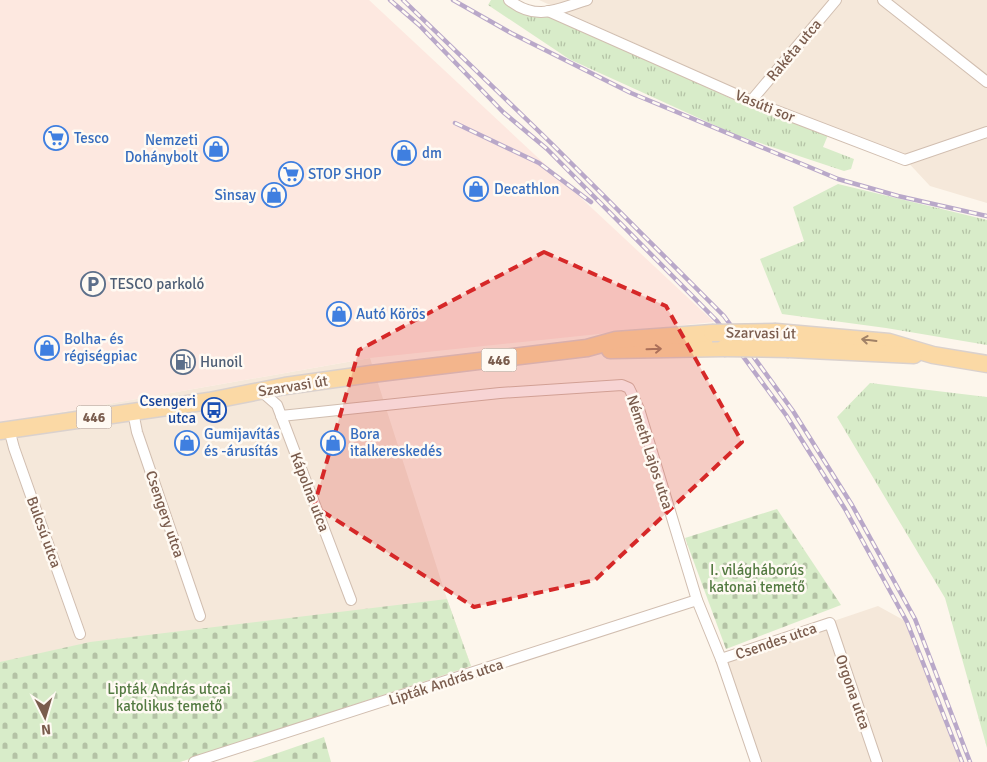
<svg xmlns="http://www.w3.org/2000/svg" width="987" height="762" font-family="Signika,sans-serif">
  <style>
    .residential { fill: #f5e8da }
    .commercial { fill: #fde8e0 }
    .grass { fill: url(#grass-tufts) }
    .cemetery { fill: url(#cemetery-stones) }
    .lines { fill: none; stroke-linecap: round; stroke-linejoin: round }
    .street-casing { stroke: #d1beb0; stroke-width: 12 }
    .primary-casing { stroke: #dad1cd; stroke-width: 19 }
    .street { stroke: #fff; stroke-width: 10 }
    .primary { stroke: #fbd9a5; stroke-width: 16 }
    .rail-casing { stroke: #b9a8c9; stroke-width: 4.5 }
    .rail { stroke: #fffaf3; stroke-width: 2.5; stroke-dasharray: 8; stroke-linecap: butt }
    .primary-bridge-casing { stroke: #dad1cd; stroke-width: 19; stroke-linecap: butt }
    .primary-bridge { stroke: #fbd9a5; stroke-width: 16 }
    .oneway { stroke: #a18267 }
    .marked { fill: #d62828; fill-opacity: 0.2; stroke: #d62828; stroke-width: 4; stroke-dasharray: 10 6; stroke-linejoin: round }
    .labels { text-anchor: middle; stroke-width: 5; stroke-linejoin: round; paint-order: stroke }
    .shield { fill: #fffaf3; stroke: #a28b7f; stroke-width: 1 }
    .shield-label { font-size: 14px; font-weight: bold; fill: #7a5c4d }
    .street-label { font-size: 15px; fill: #7a5c4d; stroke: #fffaf3 }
    .shop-label { font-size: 15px; fill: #366cbe; stroke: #fffaf3; text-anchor: start }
    .service-label { font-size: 15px; fill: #4e5e75; stroke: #fffaf3; text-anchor: start }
    .transit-label { font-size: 15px; fill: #164399; stroke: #fffaf3; text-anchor: end }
    .park-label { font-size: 15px; fill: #537a41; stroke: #fffaf3 }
  </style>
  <defs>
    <pattern id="grass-tufts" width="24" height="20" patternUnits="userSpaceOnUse" patternTransform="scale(1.25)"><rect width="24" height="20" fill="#d8ecc9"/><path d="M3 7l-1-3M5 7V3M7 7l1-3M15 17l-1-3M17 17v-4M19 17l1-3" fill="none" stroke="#b4c2a5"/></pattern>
    <pattern id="cemetery-stones" width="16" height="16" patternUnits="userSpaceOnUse" patternTransform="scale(1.25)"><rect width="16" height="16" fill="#d8ecc9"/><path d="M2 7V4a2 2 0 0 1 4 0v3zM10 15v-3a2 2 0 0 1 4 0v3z" fill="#b4c2a5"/></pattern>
  </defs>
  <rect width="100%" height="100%" fill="#fdf6ec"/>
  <g class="residential">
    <polygon points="539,0 987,0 987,203 930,186 903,157 761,100"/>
    <polygon points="370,358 447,599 471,666 180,762 0,762 0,423"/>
    <polygon points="878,606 907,622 960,762 757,762 721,659"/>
  </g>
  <polygon class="commercial" points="0,0 369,0 714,322 370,358 0,423"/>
  <g class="grass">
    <polygon points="491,0 518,0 743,104 828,135 823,147 854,159 851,169 844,171 736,135 569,59 488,5"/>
    <polygon points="838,184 987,220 987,345 886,328 782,314 760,259 804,241 793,207"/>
    <polygon points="870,383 987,397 987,748 945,598 837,417"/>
  </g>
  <g class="cemetery">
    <polygon points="777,509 841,605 726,649 685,538"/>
    <polygon points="447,599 471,666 180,762 0,762 0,662 90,642"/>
    <polygon points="324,737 331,762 252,762"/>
  </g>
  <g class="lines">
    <defs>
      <g id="street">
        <path d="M 509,0 C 537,22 557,9 587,0"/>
        <polyline points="883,0 987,82"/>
        <polyline points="548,11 751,101 905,160 987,132"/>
        <polyline points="751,101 836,0"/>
        <polyline points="261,391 277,405 351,600"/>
        <polyline points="133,412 137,432 200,616"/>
        <polyline points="281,416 500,393 622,385 629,388 639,409 697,600 721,659 756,762"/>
        <polyline points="9,429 14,448 80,634"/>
        <polyline points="721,659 830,623 877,762"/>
        <polyline points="194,762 697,600"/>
      </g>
      <g id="primary">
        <polyline points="776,332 889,342 933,355 987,364"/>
        <polyline points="789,349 914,355"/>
        <polyline points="610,350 724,348"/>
        <polyline points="0,431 209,401 285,386 371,374 587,348 616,340 712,333"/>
      </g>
    </defs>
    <use href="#street" class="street-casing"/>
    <use href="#primary" class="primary-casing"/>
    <use href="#street" class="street"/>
    <use href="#primary" class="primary"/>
    <defs>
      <g id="rail">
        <polyline points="390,0 419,25 503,112 547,149 717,321 786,415 845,509 907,622 962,762"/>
        <polyline points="403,0 552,144 724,316 793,411 852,505 915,619 970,762"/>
        <polyline points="453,0 511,33 631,93 838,179 898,196 987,216"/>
        <polyline points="455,123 539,163 591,202"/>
      </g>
    </defs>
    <use href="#rail" class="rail-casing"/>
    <use href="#rail" class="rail"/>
    <defs>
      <g id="primary-bridge">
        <polyline points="712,333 776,332"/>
        <polyline points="724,348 789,349"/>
      </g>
    </defs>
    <use href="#primary-bridge" class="primary-bridge-casing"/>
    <use href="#primary-bridge" class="primary-bridge"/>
  </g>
  <defs><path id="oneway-shaft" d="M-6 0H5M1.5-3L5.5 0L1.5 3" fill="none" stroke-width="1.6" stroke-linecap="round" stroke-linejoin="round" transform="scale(1.25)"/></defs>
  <g class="oneway">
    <use href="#oneway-shaft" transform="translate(869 340) rotate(-173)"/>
    <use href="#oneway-shaft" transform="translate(654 349) rotate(-2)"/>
  </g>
  <path class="marked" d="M 544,252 L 666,306 L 742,442 L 595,580 L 474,607 L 314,506 L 359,350 Z"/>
  <defs>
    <symbol id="supermarket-ring" viewBox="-11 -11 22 22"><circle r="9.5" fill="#fffaf3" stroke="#3f7fe0" stroke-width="1.5"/><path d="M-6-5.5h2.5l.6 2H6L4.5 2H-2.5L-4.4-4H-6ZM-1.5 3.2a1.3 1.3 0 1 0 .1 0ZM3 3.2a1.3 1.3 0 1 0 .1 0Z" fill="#3f7fe0"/></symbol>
    <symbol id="shop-ring" viewBox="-11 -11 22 22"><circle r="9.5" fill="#fffaf3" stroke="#3f7fe0" stroke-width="1.5"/><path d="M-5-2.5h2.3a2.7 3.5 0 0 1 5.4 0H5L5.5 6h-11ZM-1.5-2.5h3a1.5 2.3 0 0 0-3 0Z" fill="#3f7fe0"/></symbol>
    <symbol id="parking-ring" viewBox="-11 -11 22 22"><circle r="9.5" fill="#fffaf3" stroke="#5c6f8a" stroke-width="1.5"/><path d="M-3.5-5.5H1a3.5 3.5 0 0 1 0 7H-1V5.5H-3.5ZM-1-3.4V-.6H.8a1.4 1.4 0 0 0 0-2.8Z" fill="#5c6f8a"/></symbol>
    <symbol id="fuel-ring" viewBox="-11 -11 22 22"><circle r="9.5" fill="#fffaf3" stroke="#5c6f8a" stroke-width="1.5"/><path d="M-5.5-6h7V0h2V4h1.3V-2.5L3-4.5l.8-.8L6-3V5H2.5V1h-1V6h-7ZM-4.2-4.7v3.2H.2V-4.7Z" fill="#5c6f8a"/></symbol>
    <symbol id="bus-ring" viewBox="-11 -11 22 22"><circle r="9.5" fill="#fffaf3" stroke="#1a4fb4" stroke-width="1.5"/><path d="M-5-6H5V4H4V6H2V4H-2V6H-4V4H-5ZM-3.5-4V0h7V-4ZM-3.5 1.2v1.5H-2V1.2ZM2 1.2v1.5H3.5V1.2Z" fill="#1a4fb4"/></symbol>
  </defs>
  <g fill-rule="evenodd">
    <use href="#supermarket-ring" x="42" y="124" width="28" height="28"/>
    <use href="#shop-ring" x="202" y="135" width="28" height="28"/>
    <use href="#shop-ring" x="390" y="139" width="28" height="28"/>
    <use href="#supermarket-ring" x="277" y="160" width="28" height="28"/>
    <use href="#shop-ring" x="462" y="175" width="28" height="28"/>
    <use href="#shop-ring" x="260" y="181" width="28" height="28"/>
    <use href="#parking-ring" x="79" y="270" width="28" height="28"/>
    <use href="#shop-ring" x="325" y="300" width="28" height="28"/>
    <use href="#shop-ring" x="33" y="334" width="28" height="28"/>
    <use href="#fuel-ring" x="169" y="348" width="28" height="28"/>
    <use href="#bus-ring" x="200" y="396" width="28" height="28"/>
    <use href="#shop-ring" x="173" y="429" width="28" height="28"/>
    <use href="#shop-ring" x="319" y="429" width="28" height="28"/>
  </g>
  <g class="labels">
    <g class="shield">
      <rect x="481.5" y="348.5" width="35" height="23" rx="4"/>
      <rect x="76.5" y="405.5" width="35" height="23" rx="4"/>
    </g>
    <g class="shield-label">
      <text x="499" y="365">446</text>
      <text x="94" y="422">446</text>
    </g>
    <g class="street-label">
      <text transform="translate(794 50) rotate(-50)" y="5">Rakéta utca</text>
      <text transform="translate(765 106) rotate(22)" y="5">Vasúti sor</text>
      <text transform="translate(761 333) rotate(1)" y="5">Szarvasi út</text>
      <text transform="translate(293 386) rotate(-9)" y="5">Szarvasi út</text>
      <text transform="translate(650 452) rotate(72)" y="5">Németh Lajos utca</text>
      <text transform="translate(310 492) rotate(69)" y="5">Kápolna utca</text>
      <text transform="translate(165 514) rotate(71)" y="5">Csengery utca</text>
      <text transform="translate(44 532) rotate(70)" y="5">Bulcsú utca</text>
      <text transform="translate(776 641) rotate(-19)" y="5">Csendes utca</text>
      <text transform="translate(446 682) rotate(-18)" y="5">Lipták András utca</text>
      <text transform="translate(853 692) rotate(71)" y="5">Orgona utca</text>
    </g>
    <g class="shop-label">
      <text x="74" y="143">Tesco</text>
      <text x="198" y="145" text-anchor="end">Nemzeti<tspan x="198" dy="17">Dohánybolt</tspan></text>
      <text x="422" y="158">dm</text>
      <text x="308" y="179">STOP SHOP</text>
      <text x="494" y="194">Decathlon</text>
      <text x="256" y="200" text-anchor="end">Sinsay</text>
      <text x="356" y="319">Autó Körös</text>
      <text x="64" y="344">Bolha- és<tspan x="64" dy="17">régiségpiac</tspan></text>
      <text x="204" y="439">Gumijavítás<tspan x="204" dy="17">és -árusítás</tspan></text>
      <text x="350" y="439">Bora<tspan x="350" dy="17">italkereskedés</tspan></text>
    </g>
    <g class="service-label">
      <text x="110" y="289">TESCO parkoló</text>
      <text x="200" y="367">Hunoil</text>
    </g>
    <g class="transit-label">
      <text x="196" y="406">Csengeri<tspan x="196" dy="17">utca</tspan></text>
    </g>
    <g class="park-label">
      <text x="757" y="575">I. világháborús<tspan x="757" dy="17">katonai temető</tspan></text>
      <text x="169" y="694">Lipták András utcai<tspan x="169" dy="17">katolikus temető</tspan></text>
    </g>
  </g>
  <g transform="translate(45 717) rotate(175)" stroke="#fffaf3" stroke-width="4" paint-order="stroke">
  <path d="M0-4L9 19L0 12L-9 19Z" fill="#7a5c4d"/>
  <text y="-8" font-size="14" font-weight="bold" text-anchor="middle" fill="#7a5c4d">N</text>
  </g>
</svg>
